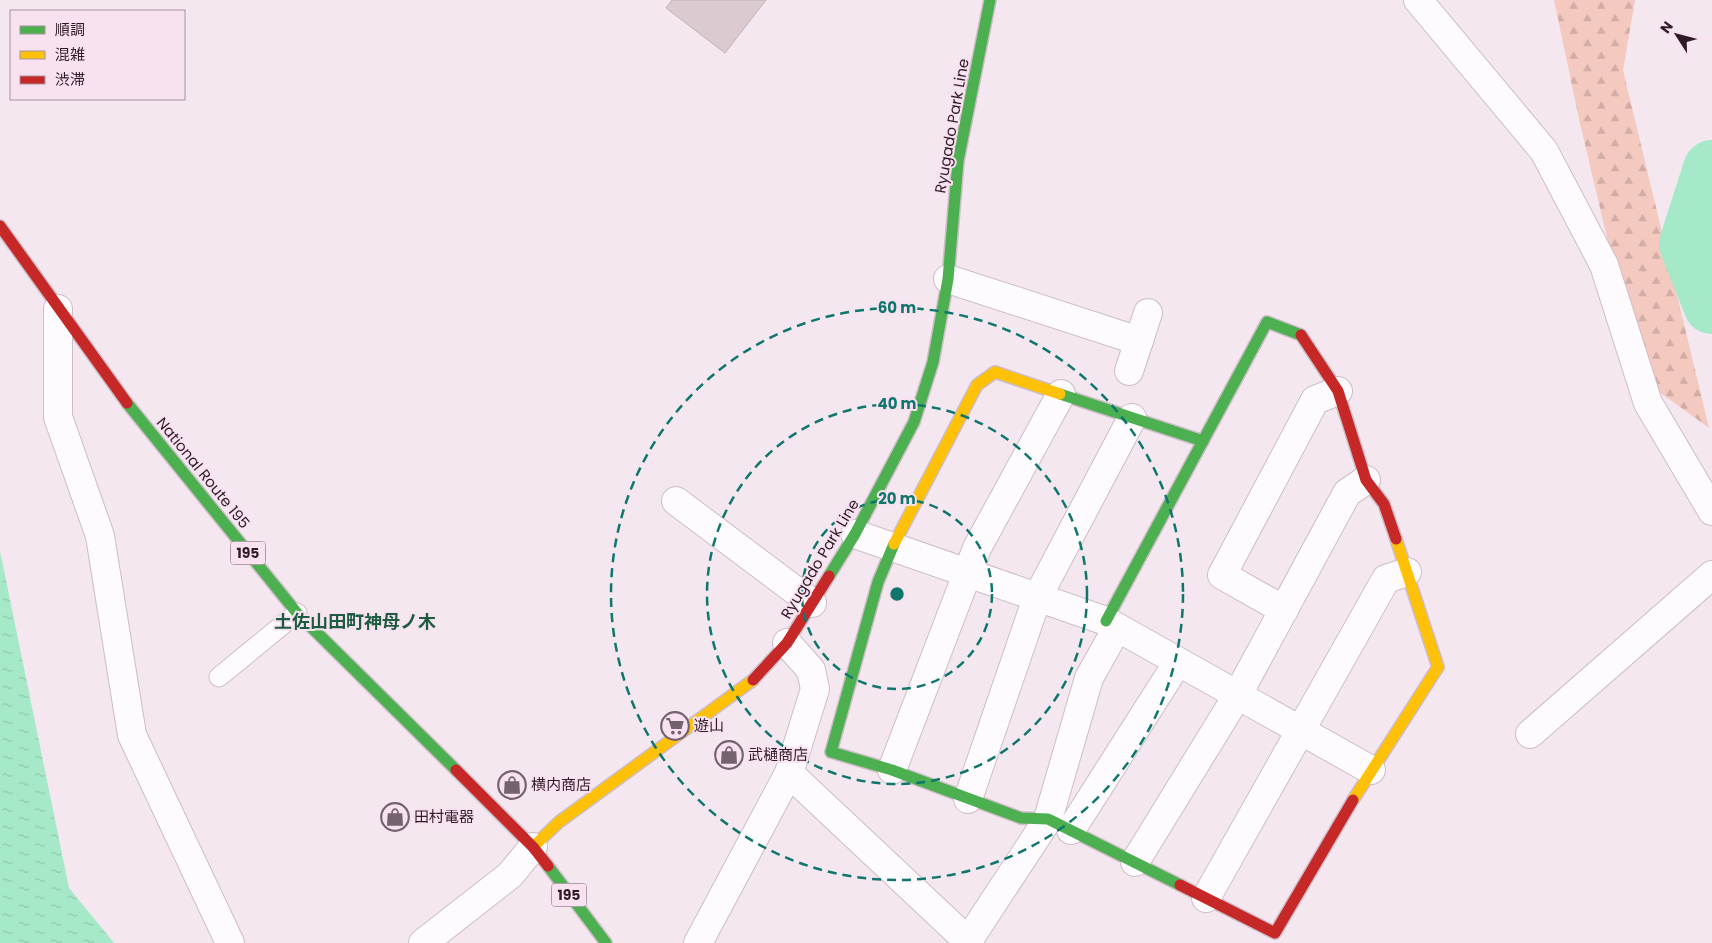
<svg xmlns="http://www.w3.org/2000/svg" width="1712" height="943" font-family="Poppins,'Noto Sans JP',sans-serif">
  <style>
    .forest { fill: url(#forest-firs) }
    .water { fill: url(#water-ripples) }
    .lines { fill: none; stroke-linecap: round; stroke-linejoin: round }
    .river { stroke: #a6e9c8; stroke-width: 58 }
    .building { fill: #dccad1; stroke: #c1b0b7 }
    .lane-casing { stroke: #cdbdc7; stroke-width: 21 }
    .street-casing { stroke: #cdbdc7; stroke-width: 30 }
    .fast-casing { stroke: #cdbdc7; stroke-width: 14 }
    .slow-casing { stroke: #cdbdc7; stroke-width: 14 }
    .jam-casing { stroke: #cdbdc7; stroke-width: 14 }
    .lane { stroke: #fdfbfd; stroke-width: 19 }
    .street { stroke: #fdfbfd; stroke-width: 28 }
    .fast { stroke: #4caf50; stroke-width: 11 }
    .slow { stroke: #ffc107; stroke-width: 11 }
    .jam { stroke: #c62828; stroke-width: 11 }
    .ring { fill: none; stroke: #0f766e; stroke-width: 2.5; stroke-dasharray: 9 6 }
    .labels { text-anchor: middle; stroke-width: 4; stroke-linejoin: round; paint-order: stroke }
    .shield { fill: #f9e2f0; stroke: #6c5664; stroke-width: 1 }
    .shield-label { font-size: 14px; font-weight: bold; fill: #2f1a28 }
    .street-label { font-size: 15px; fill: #2f1a28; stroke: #f9e2f0 }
    .poi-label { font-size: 15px; fill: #2f1a28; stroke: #f9e2f0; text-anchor: start }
    .quarter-label { font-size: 18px; font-weight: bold; fill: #1c5c41; stroke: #f9e2f0 }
    .centre { fill: #0f766e; stroke: #f9e2f0; stroke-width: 2.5 }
    .ring-label { font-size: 15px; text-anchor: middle; font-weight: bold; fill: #0f766e; stroke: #f9e2f0; stroke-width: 4; stroke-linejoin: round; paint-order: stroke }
  </style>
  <defs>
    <pattern id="forest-firs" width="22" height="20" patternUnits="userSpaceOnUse" patternTransform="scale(1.25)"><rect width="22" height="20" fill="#f4cac0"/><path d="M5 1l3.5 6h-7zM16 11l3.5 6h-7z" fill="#d2ada5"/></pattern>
    <pattern id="water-ripples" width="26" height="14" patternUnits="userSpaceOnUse" patternTransform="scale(1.25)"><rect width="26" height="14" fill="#a6e9c8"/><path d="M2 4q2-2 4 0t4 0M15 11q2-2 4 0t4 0" fill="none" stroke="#8fc7ac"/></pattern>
  </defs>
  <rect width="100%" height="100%" fill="#f4e7ef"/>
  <polygon class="forest" points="1554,0 1635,0 1623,70 1709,428 1640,378 1579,119"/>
  <polygon class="water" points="0,551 69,888 114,943 0,943"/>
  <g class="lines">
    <polyline class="river" points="1712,169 1688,244 1712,305"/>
  </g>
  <polygon class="building" points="672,0 766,0 725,53 666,8"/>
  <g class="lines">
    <defs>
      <polyline id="lane" points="219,677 297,613"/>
      <g id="street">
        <polyline points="1418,0 1544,151 1604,265 1648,403 1712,511"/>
        <polyline points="948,279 1139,341"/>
        <polyline points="58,309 58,417 100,536 132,735 230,943"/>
        <polyline points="1129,371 1148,313"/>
        <polyline points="676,501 812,603"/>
        <polyline points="855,534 1106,621 1371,770"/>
        <polyline points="1284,610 1222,575 1315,400 1338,391"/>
        <polyline points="1530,734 1712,575"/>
        <polyline points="892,770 977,548 1061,394"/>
        <polyline points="789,773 970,943"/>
        <polyline points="968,799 1037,598 1132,418"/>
        <polyline points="1071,830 1178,662"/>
        <polyline points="1135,862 1237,696 1347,493 1366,480"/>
        <polyline points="1206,898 1386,579 1407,572"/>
        <polyline points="968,941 1048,819 1089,678 1117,628"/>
        <polyline points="423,943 510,875 533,847"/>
        <polyline points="698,943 789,773 815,689 811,670 787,643"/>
      </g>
      <g id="fast">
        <polyline points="1060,394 1203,441"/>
        <polyline points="127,403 297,613 456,770"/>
        <polyline points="894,544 878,582 831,752 892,770 1021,818 1048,819 1180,885"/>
        <polyline points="829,576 855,534 914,422 933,362 948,279 958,161 990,0"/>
        <polyline points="1106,621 1267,322 1301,335"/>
        <polyline points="548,866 606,943"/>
      </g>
      <g id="slow">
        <polyline points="894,544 977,385 995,372 1060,394"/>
        <polyline points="1353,800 1438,667 1396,539"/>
        <polyline points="533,847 559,822 753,680"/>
      </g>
      <g id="jam">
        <polyline points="0,226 127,403"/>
        <polyline points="1301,335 1338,391 1366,480 1384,504 1396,539"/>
        <polyline points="753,680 787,643 829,576"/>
        <polyline points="456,770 533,847 548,866"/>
        <polyline points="1180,885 1275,933 1353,800"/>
      </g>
    </defs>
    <use href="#lane" class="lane-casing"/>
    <use href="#street" class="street-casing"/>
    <use href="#fast" class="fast-casing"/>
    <use href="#slow" class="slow-casing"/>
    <use href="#jam" class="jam-casing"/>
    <use href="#lane" class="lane"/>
    <use href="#street" class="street"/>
    <use href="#fast" class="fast"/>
    <use href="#slow" class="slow"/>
    <use href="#jam" class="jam"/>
  </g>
  <g class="ring">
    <circle cx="897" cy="594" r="95"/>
    <circle cx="897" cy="594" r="190"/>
    <circle cx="897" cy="594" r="286"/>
  </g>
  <defs>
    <symbol id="supermarket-ring" viewBox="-11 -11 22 22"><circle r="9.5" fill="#f9e2f0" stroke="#74626e" stroke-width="1.5"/><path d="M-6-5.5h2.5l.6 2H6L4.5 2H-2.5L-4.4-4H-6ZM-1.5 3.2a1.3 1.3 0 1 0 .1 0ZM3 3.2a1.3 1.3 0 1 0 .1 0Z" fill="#74626e"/></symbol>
    <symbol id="shop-ring" viewBox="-11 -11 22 22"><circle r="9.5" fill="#f9e2f0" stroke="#74626e" stroke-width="1.5"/><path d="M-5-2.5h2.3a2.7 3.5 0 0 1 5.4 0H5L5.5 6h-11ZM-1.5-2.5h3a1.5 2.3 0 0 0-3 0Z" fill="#74626e"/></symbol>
  </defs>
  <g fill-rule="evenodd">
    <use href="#supermarket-ring" x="659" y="710" width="32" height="32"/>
    <use href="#shop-ring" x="713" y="739" width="32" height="32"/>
    <use href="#shop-ring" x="496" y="769" width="32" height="32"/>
    <use href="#shop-ring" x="379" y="801" width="32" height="32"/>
  </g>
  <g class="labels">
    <g class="shield">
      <rect x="230.5" y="541.5" width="35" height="23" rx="4"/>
      <rect x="551.5" y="883.5" width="35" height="23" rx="4"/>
    </g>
    <g class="shield-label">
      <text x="248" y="558">195</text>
      <text x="569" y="900">195</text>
    </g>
    <g class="street-label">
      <text transform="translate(952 126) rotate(-80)" y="5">Ryugado Park Line</text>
      <text transform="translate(203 473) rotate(51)" y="5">National Route 195</text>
      <text transform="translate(820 559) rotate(-59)" y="5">Ryugado Park Line</text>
    </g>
    <g class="poi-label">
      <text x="694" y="731">遊山</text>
      <text x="748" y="760">武樋商店</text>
      <text x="531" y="790">横内商店</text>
      <text x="414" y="822">田村電器</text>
    </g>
    <g class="quarter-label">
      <text x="355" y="628">土佐山田町神母ノ木</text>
    </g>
  </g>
  <circle cx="897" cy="594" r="8" class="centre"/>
  <g class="ring-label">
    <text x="897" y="313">60 m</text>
    <text x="897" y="409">40 m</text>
    <text x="897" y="504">20 m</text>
  </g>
  <rect x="10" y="10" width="175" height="90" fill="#f9e2f0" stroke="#a892a0"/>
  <rect x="20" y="26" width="25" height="8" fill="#4caf50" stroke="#a892a0"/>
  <text x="55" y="35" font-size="15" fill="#2f1a28">順調</text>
  <rect x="20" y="51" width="25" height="8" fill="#ffc107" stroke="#a892a0"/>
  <text x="55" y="60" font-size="15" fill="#2f1a28">混雑</text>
  <rect x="20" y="76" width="25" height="8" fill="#c62828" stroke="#a892a0"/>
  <text x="55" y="85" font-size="15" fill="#2f1a28">渋滞</text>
  <g transform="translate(1677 35) rotate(306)" stroke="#f9e2f0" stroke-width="4" paint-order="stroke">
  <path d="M0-4L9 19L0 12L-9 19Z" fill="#2f1a28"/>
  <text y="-8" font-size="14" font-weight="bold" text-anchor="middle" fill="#2f1a28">N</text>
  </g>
</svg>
